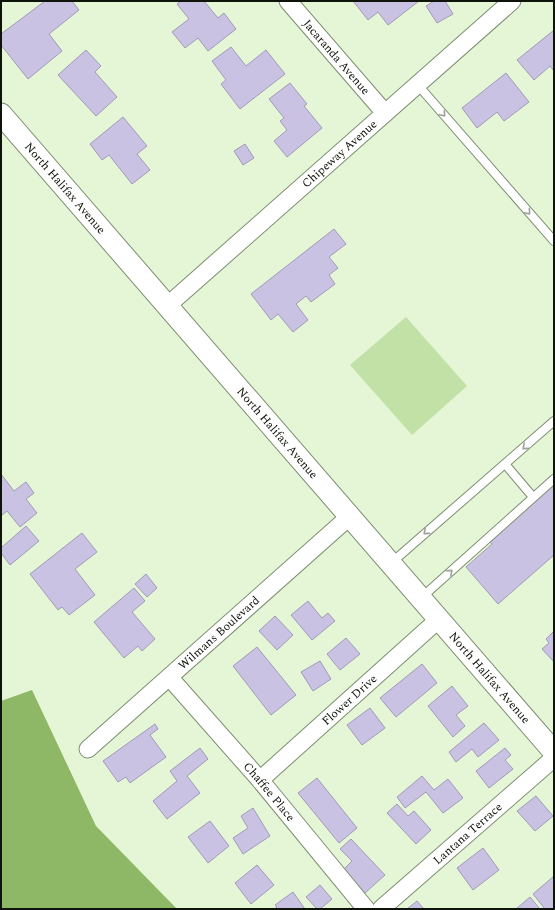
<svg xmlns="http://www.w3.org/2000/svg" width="555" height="910" font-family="Spectral,serif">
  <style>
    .green { fill: #c1e1a6 }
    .water { fill: #8eb865 }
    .building { fill: #c9c2e2; stroke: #a19ab8 }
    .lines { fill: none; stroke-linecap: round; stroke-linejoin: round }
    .service-casing { stroke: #7d8d71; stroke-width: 10 }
    .minor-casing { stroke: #7d8d71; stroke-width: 19 }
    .tertiary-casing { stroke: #7d8d71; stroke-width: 23 }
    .service { stroke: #fff; stroke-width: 8 }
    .minor { stroke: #fff; stroke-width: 17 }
    .tertiary { stroke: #fff; stroke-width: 21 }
    .oneway { stroke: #9fa19d }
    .labels { text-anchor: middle; stroke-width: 4; stroke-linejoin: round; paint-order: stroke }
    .street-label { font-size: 12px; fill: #0f140a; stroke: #fff }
  </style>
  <rect width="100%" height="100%" fill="#e5f6d7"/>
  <polygon class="green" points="406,317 467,386 412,435 350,365"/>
  <polygon class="water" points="32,690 96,826 177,909 1,909 1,701"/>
  <g class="building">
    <polygon points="45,1 72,1 79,10 49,34 62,51 28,79 1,45 1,34"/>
    <polygon points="181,1 204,1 218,18 224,13 236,29 208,51 198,38 185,48 172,32 189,19 177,4"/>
    <polygon points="353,1 419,1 388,25 378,12 368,20"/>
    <polygon points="434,1 445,1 453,14 437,23 426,6"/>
    <polygon points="554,30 554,71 550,66 534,80 517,60"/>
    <polygon points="231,47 246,66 266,50 285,74 240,109 221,84 226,80 212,61"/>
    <polygon points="86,50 101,66 95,72 117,97 96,116 58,75"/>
    <polygon points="506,73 529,102 504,121 497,112 477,128 462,108"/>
    <polygon points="290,83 307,104 304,106 322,128 287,157 274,141 287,130 280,121 284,118 269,99"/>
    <polygon points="123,117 147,146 137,154 150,170 132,184 109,155 102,160 90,144"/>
    <polygon points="245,144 254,158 243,165 234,151"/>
    <polygon points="334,229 346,244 329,257 338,268 329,275 335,284 311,302 306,296 296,304 308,320 293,332 278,314 271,320 251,294"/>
    <polygon points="1,474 14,491 26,482 34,493 26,499 37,513 20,527 7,511 1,516"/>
    <polygon points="554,482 554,555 498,604 466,567 492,544 488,540"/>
    <polygon points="26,526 39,541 10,565 1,553 1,548"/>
    <polygon points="82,533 97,552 75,569 95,595 69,615 62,607 58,610 30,574"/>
    <polygon points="146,574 157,588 147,597 135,584"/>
    <polygon points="134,588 145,601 132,612 155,639 142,651 138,646 124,658 94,622"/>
    <polygon points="308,601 322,618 328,613 335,621 312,640 291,615"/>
    <polygon points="275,616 293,635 277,650 259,631"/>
    <polygon points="554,631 554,662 542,649 549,643 546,639"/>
    <polygon points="346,638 360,654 340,670 327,654"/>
    <polygon points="257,647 296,695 271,715 233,666"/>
    <polygon points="320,661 331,679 313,691 301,672"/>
    <polygon points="422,664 437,683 396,717 380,698"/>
    <polygon points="452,686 468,706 456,715 465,726 453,737 428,706"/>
    <polygon points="370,708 385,728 362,745 347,725"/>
    <polygon points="484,723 499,740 478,757 472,749 456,762 449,752"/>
    <polygon points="155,724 158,729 150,735 166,757 130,783 126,777 118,782 103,761"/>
    <polygon points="200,748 208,759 187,776 200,793 167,819 153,801 177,781 170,771"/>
    <polygon points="505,748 511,755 505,760 513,769 489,788 476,771"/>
    <polygon points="422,776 434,790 448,779 463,798 443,813 426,792 405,808 397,797"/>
    <polygon points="317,778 357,828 339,843 298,793"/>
    <polygon points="536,796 553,816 535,831 517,811"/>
    <polygon points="397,804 408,816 414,811 431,830 416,844 387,813"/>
    <polygon points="253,808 270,836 243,854 233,838 248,828 241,816"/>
    <polygon points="210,821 229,846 208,863 188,837"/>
    <polygon points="351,839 385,875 365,893 343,870 352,861 340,849"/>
    <polygon points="483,848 499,870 473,890 457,868"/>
    <polygon points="257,865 274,885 251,904 235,883"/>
    <polygon points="554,876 554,909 545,909 533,894"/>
    <polygon points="320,885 332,899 320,909 317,909 306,897"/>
    <polygon points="293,892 305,909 274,909 277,907 275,905"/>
    <polygon points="530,897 540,909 516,909"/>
    <polygon points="417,901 424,909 407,909"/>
  </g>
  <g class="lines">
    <defs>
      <g id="service">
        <polyline points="417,84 554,241"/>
        <polyline points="505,464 533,497"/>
        <polyline points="390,564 554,421"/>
        <polyline points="421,598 554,479"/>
      </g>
      <g id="minor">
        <path id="s1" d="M 288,1 L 385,113"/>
        <path id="s2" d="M 167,306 L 512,1"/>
        <path id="s3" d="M 170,678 L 260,780 L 366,909"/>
        <path id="s4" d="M 88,749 L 349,517"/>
        <path id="s5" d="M 260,780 L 439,619"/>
        <path id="s6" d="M 381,909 L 554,758"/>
      </g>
      <g id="tertiary">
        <path id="s7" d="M 1,114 L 554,752"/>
      </g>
    </defs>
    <use href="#service" class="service-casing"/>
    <use href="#minor" class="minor-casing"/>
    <use href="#tertiary" class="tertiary-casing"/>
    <use href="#service" class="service"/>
    <use href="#minor" class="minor"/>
    <use href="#tertiary" class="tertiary"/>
  </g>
  <defs><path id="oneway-chevron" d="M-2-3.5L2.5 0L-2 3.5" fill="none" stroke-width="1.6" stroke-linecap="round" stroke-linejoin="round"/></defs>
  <g class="oneway">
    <use href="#oneway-chevron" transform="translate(443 114) rotate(49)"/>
    <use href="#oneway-chevron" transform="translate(528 212) rotate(49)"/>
    <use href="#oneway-chevron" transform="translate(525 447) rotate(139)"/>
    <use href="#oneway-chevron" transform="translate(426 532) rotate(139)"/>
    <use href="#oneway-chevron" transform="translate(450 572) rotate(-42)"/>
  </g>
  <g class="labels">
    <g class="street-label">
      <text dy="4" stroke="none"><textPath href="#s1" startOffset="74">Jacaranda Avenue</textPath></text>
      <text dy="4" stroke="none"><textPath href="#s2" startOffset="230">Chipeway Avenue</textPath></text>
      <text dy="4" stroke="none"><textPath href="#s7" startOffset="98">North Halifax Avenue</textPath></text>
      <text dy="4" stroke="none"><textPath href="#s7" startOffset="422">North Halifax Avenue</textPath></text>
      <text dy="4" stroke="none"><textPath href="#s4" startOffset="175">Wilmans Boulevard</textPath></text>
      <text dy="4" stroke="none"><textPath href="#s7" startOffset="746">North Halifax Avenue</textPath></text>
      <text dy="4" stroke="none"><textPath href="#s5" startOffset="120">Flower Drive</textPath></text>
      <text dy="4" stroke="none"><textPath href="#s3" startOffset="151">Chaffee Place</textPath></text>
      <text dy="4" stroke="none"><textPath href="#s6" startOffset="115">Lantana Terrace</textPath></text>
    </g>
  </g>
  <rect width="555" height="910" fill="none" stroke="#0f140a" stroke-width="4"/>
</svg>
